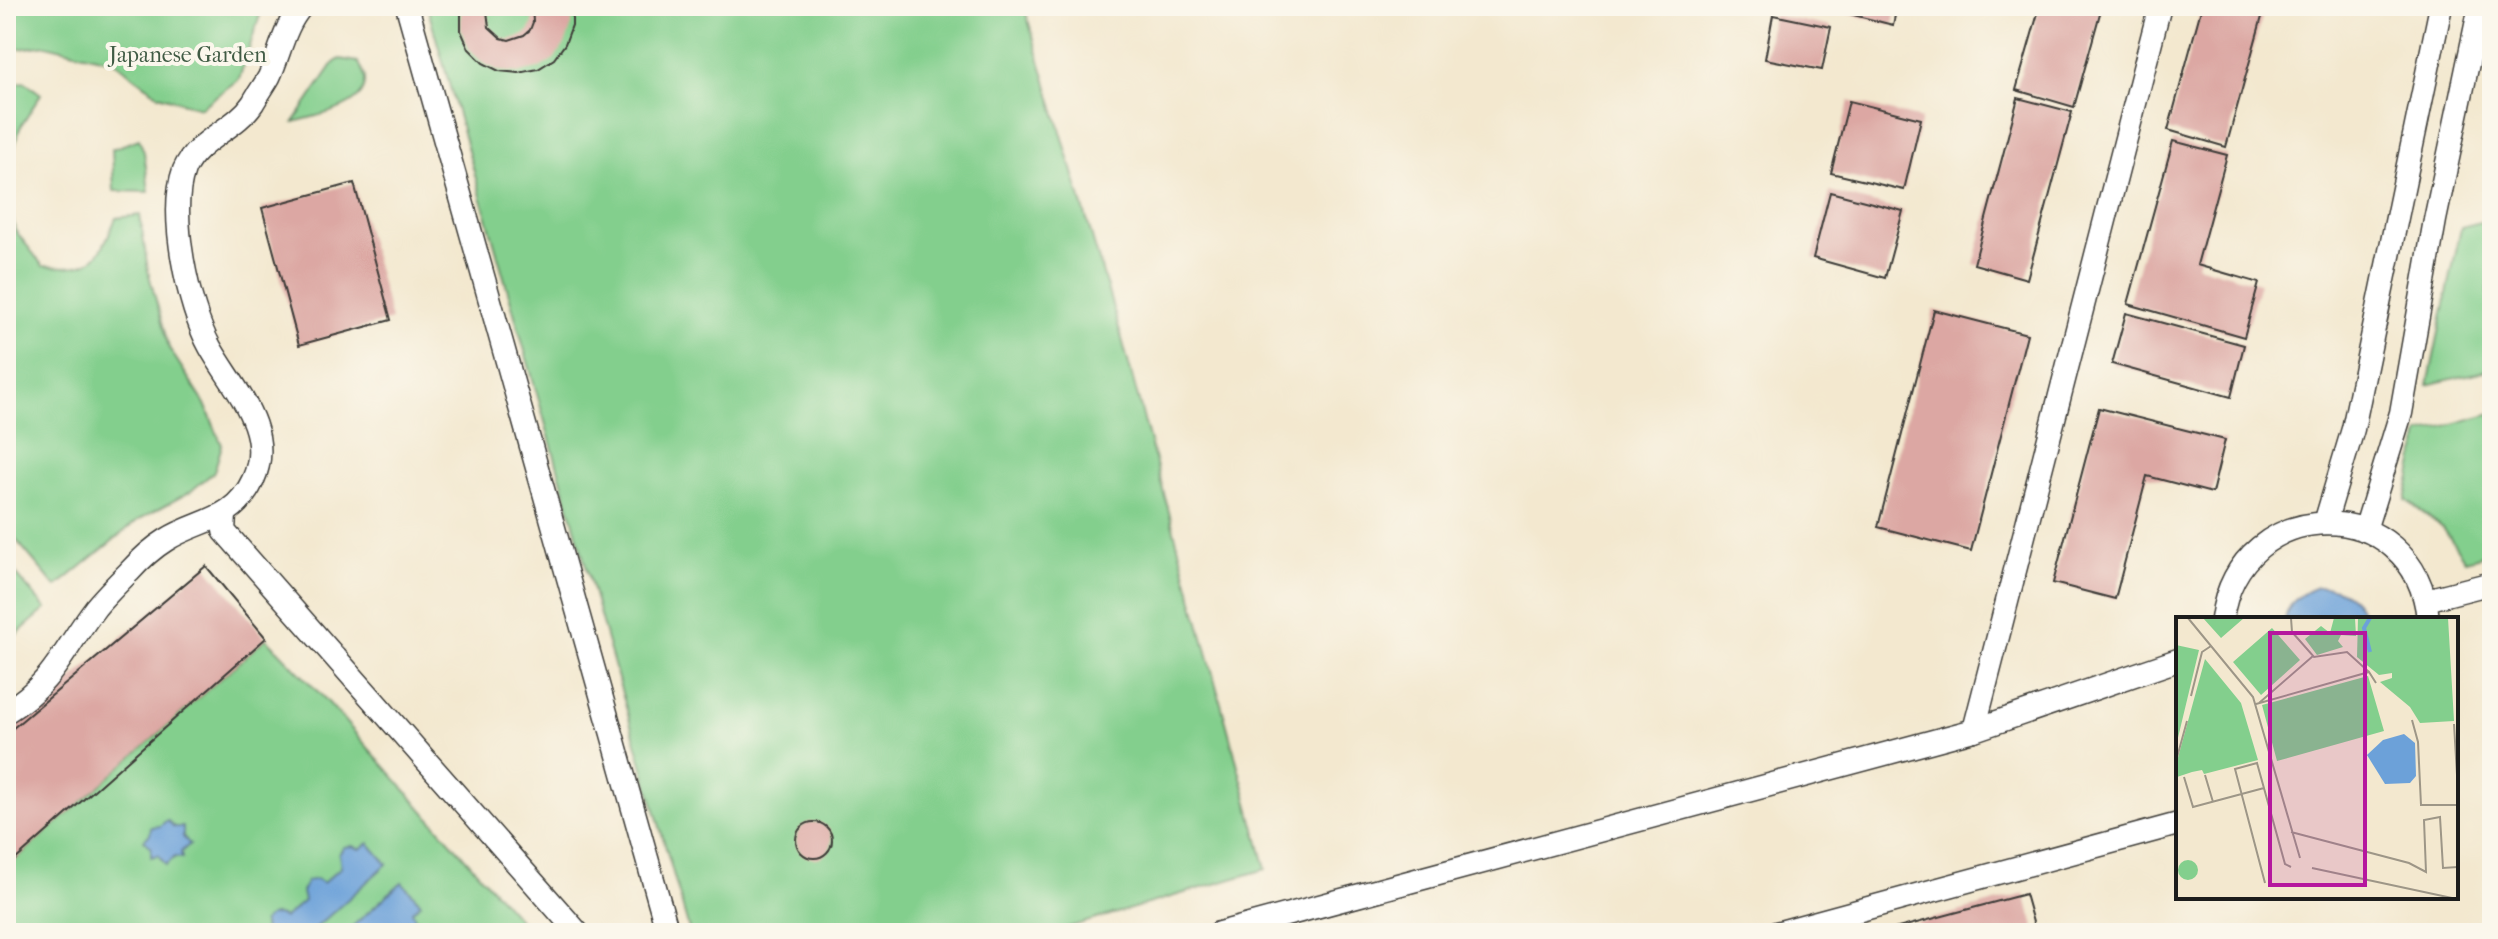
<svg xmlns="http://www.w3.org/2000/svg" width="2498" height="939" font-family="'IM FELL French Canon',serif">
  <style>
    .green { fill: #83cf8d; stroke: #507654; stroke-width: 2 }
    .water { fill: #6ca1d9; stroke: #445e7a; stroke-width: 2 }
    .building { fill: #dca7a3 }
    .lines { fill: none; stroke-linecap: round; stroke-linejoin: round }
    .lane-casing { stroke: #3c3b37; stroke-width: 25 }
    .lane { stroke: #fff; stroke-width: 22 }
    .labels { text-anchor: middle; stroke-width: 8; stroke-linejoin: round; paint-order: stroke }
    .park-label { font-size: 22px; fill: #405b44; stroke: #fbf7ec }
    .inset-river { fill: none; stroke: #6ca1d9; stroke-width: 4 }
    .inset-road { fill: none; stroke: #9d9687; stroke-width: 2 }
    .view { fill: #b5179e; fill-opacity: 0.15; stroke: #b5179e; stroke-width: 4 }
    .inset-edge { fill: none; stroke: #1c1c1c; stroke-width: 4 }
  </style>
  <rect width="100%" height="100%" fill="#fbf7ec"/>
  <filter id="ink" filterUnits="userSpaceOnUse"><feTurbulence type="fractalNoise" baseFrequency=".0125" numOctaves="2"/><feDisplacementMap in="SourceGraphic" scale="16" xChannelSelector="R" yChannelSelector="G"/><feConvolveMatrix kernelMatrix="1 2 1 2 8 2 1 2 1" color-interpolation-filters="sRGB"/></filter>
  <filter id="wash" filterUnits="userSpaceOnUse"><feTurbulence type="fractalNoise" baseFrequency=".006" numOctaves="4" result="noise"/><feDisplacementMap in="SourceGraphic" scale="32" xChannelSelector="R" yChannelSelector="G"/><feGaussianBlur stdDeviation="1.8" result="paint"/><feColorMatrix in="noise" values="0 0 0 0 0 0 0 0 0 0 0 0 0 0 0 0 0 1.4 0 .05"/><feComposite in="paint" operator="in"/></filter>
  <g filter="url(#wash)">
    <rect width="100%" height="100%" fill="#f3e8cf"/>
    <g class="green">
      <polygon points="6,6 263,6 239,79 200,108 159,95 113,61 46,45 6,51"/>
      <polygon points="427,6 1024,6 1122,339 1266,869 1049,933 690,933"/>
      <path d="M 340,59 L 358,62 C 387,105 321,114 294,122 L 334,63 Z"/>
      <path d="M 25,82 L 41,94 L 20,128 L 9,166 L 9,200 L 15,230 L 43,266 C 94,269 96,265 116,218 L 140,215 L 148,271 L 169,348 L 205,404 L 222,445 L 214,472 L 190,492 L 138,520 L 56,587 L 6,528 L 6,402 L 12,366 L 6,349 L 6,84 Z"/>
      <polygon points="139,139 144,152 149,192 114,191 112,149"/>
      <polygon points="2492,219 2492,277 2487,287 2492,307 2492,369 2428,385 2461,227"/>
      <polygon points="2492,413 2492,553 2465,560 2443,528 2406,500 2420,433"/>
      <polygon points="6,562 46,609 9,641 6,637"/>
      <polygon points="266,638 327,701 531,933 6,933 6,868"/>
    </g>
    <g class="water">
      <path d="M 2317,587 C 2340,586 2357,596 2365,619 L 2285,619 C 2289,601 2301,593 2317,587 Z"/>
      <polygon points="167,820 174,827 183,827 183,837 190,844 181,852 182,858 175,857 166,865 158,855 151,857 151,848 144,840 150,834 151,827 160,826"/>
      <path d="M 369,843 L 387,864 L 310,933 L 264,933 L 263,923 C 268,914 276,913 284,918 L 304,901 L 302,892 L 307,881 L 316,879 L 323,883 L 341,867 L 339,854 L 344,847 L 353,846 L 360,849 Z"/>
      <polygon points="402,882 421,903 412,911 416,920 413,928 406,933 394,929 389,933 345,933"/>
    </g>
    <g id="blocks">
      <g class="building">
        <polygon points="461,6 489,6 487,11 489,27 501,38 509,40 524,35 530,30 533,22 532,6 572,6 572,25 565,44 554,59 538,69 519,73 499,71 483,63 469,49 461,31"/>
        <polygon points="1818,6 1897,6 1893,25"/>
        <polygon points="2040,6 2102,6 2074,107 2016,90"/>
        <polygon points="2202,6 2265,6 2226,147 2168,130"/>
        <polygon points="1773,15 1831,27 1822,70 1765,59"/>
        <polygon points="2018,98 2072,112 2027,279 1974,264"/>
        <polygon points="1849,101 1921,119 1904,190 1831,173"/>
        <polygon points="2173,141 2227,155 2197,265 2259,283 2244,337 2128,304"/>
        <polygon points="354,183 391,320 299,345 262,208"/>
        <polygon points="1830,192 1903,211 1885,278 1813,258"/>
        <polygon points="1934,310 2027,334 1971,551 1878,527"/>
        <polygon points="2126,313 2244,345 2231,397 2112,364"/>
        <polygon points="2099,408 2225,440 2212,493 2147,476 2115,599 2053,583"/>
        <polygon points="206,566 266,638 6,868 6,734"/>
        <circle cx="814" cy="840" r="18"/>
        <polygon points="2025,894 2036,933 1883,933 1883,932"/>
      </g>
    </g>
  </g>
  <g filter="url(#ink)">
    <use href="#blocks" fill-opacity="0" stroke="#3c3b37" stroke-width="2"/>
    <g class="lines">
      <defs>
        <g id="lane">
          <polyline points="407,6 668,933"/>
          <polyline points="225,515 224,531 578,933"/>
          <polyline points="2325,523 2353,429 2441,6"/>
          <polyline points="2365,530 2401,413 2435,220 2480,6"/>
          <polyline points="2426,600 2492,583"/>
          <path d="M 2222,619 C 2239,492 2416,491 2428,619"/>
          <path d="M 6,712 C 55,682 63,650 96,607 C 106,595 118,583 129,572 C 139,561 153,548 166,540 C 199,519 234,522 253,480 C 276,430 232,387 210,347 C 188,307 168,214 184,170 C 197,139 235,130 253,103 C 258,94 264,86 269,77 C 280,54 284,26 302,6"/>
          <polyline points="1974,730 2160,6"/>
          <polyline points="1219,933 1974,730 2178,660"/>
          <polyline points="1776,933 2178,824"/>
        </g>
      </defs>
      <use href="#lane" class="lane-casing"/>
      <use href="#lane" class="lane"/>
    </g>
  </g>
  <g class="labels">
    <g class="park-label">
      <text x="188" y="62">Japanese Garden</text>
    </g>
  </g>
  <g transform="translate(2176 617)">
    <rect width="282" height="282" fill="#f3e8cf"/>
    <path d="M 27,1 L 68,1 L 45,21 ZM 158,1 L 179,1 L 180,19 L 165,18 L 162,24 L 167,30 L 141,38 L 129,22 L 145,9 L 154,16 ZM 182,1 L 272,1 L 278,104 L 244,106 L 234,90 L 204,65 L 216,61 L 216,56 L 203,58 L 181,40 ZM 96,11 L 124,43 L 85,78 L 57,45 ZM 0,28 L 23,33 L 0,129 ZM 29,42 L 65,86 L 82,143 L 28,157 L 26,153 L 16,155 L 1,160 L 0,167 L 0,148 ZM 192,59 L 208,114 L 101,144 L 86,88 ZM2 253a10 10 0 1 1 20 0a10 10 0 1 1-20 0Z" fill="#83cf8d"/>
    <path d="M 228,117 L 239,126 L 240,159 L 234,166 L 209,167 L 191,138 L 207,123 Z" fill="#6ca1d9"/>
    <path class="inset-river" d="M 194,1 L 188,11 L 194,35"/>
    <path class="inset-road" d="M 12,1 L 77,80 L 124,241M 115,1 L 116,15 L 138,40 L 171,35 L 193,55M 15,79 L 26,35 L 35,29M 83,86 L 137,39M 80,87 L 193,55 L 200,66M 236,103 L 242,125 L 245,188 L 282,188M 278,107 L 282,175M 0,144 L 11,104M 29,158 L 37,185M 8,160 L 17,190 L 88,171M 115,215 L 233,246 L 250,255 L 248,203 L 264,200 L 267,251 L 282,250M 136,251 L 276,281M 89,266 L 59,152 L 81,146 L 109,247 L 115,250"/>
    <path class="view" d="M 94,16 L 189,16 L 189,268 L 94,268 Z"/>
    <rect width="282" height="282" class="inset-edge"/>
  </g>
  <rect width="2498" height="939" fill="none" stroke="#fbf7ec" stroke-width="32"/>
</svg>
